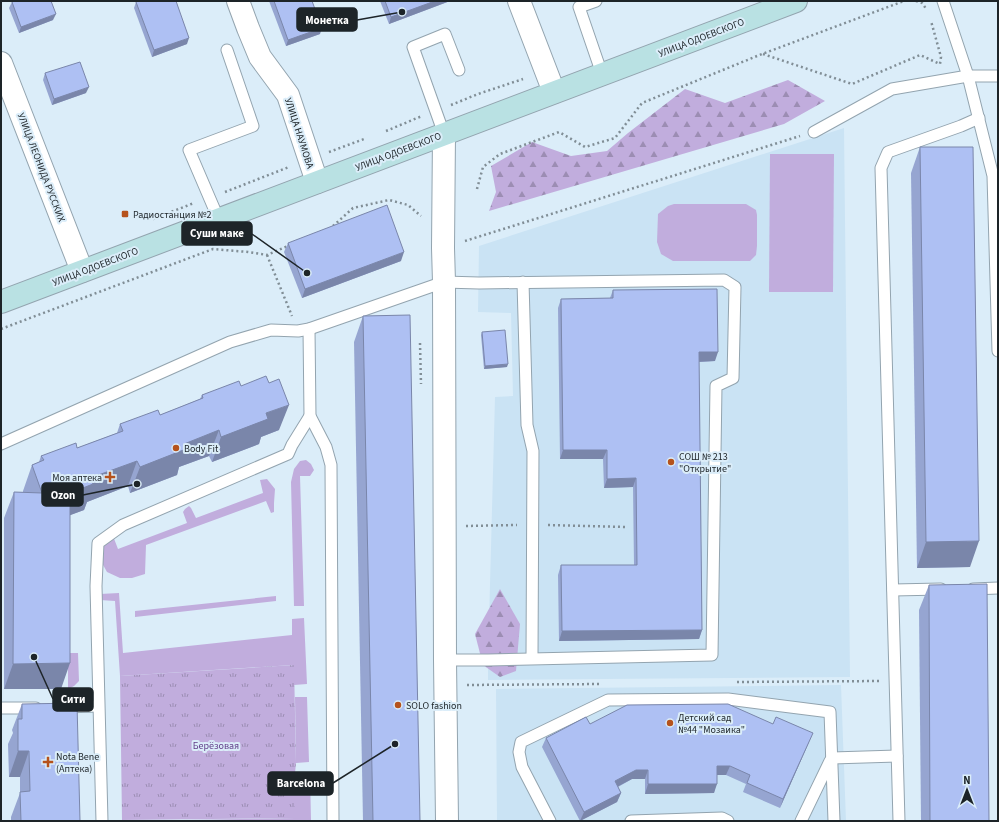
<svg xmlns="http://www.w3.org/2000/svg" width="999" height="822" font-family="'Source Sans 3',sans-serif">
  <style>
    .built { fill: #cae3f4 }
    .grass { fill: #c1addd }
    .forest { fill: url(#forest-firs) }
    .park { fill: url(#park-tufts) }
    .lines { fill: none; stroke-linecap: round; stroke-linejoin: round }
    .lane-casing { stroke: #93a4af; stroke-width: 13 }
    .street-casing { stroke: #93a4af; stroke-width: 24 }
    .secondary-casing { stroke: #93a4af; stroke-width: 24 }
    .path { stroke: #818e96; stroke-width: 2.5; stroke-dasharray: 2 3; stroke-linecap: butt }
    .lane { stroke: #fff; stroke-width: 11 }
    .street { stroke: #fff; stroke-width: 22 }
    .secondary { stroke: #b9e1e3; stroke-width: 22 }
    .wall { fill: #96a5d1 }
    .shaded-wall { fill: #7a86aa }
    .building { fill: #aec0f3; stroke: #7a86aa }
    .poi-dot { fill: #b5521c; stroke: #dbedf9; stroke-width: 1.5 }
    .labels { text-anchor: middle; stroke-width: 4; stroke-linejoin: round; paint-order: stroke }
    .street-label { font-size: 10px; fill: #1d2428; stroke: #dbedf9 }
    .poi-label { font-size: 10px; fill: #1d2428; stroke: #dbedf9; text-anchor: start }
    .park-label { font-size: 10px; fill: #613d89; stroke: #dbedf9 }
    .leader { fill: none; stroke: #1d2428; stroke-width: 1.5 }
    .callout-dot { fill: #1d2428; stroke: #dbedf9; stroke-width: 1.5 }
    .callout { fill: #1d2428; stroke: #1d2428; stroke-width: 1.5 }
    .callout-label { font-size: 11px; text-anchor: middle; font-weight: bold; fill: #fff }
  </style>
  <defs>
    <pattern id="forest-firs" width="22" height="20" patternUnits="userSpaceOnUse"><rect width="22" height="20" fill="#c1addd"/><path d="M5 1l3.5 6h-7zM16 11l3.5 6h-7z" fill="#9c8db3"/></pattern>
    <pattern id="park-tufts" width="24" height="20" patternUnits="userSpaceOnUse"><rect width="24" height="20" fill="#c1addd"/><path d="M3 7l-1-3M5 7V3M7 7l1-3M15 17l-1-3M17 17v-4M19 17l1-3" fill="none" stroke="#9c8db3"/></pattern>
  </defs>
  <rect width="100%" height="100%" fill="#dbedf9"/>
  <g class="built">
    <polygon points="844,128 850,677 488,680 488,660 495,397 513,396 511,313 478,312 479,246"/>
    <polygon points="841,685 846,821 497,821 496,689"/>
  </g>
  <g class="grass">
    <polygon points="770,154 834,154 833,292 769,292"/>
    <polygon points="674,204 746,204 756,210 757,215 757,246 756,255 750,261 673,261 661,254 657,242 658,214 668,206"/>
    <polygon points="306,460 311,464 314,470 310,476 300,476 304,606 294,606 291,482 294,469 300,461"/>
    <polygon points="267,479 275,489 274,503 274,512 271,513 266,501 146,545 145,574 132,578 120,578 107,572 102,563 101,552 104,544 113,536 118,549 187,523 183,512 185,509 189,506 191,508 196,518 263,493 260,480"/>
    <polygon points="119,593 123,653 292,635 292,619 304,618 307,684 294,685 293,665 120,676 115,601 100,600 100,594"/>
    <polygon points="276,596 276,601 135,617 135,611"/>
    <polygon points="62,653 78,653 79,681 74,686 68,689 68,669 62,669"/>
    <polygon points="295,697 307,697 309,762 296,763"/>
    <polygon points="295,773 310,773 311,821 122,821 295,818"/>
  </g>
  <g class="forest">
    <polygon points="788,80 825,101 784,124 489,211 496,192 491,166 532,142 571,156 607,151 628,133 685,89 725,103"/>
    <polygon points="500,589 520,624 516,671 500,677 483,665 475,634"/>
  </g>
  <polygon class="park" points="294,665 296,763 295,773 295,818 122,820 120,676"/>
  <g class="lines">
    <defs>
      <g id="lane">
        <polyline points="596,1 579,7 602,74"/>
        <polyline points="943,1 968,76 993,176 998,351"/>
        <polyline points="814,132 892,89 968,76 998,76"/>
        <polyline points="444,134 413,47 445,34 459,70"/>
        <polyline points="219,220 189,150 253,126 227,50"/>
        <polyline points="523,282 527,425 533,451 532,658"/>
        <polyline points="309,329 310,416 326,447 331,465 333,821"/>
        <polyline points="1,444 230,342 271,330 298,331 309,329 444,282 479,283 724,280 735,287 733,378 716,386 712,655 488,660 445,660"/>
        <polyline points="973,589 998,588"/>
        <polyline points="893,590 941,589"/>
        <polyline points="63,707 98,706"/>
        <polyline points="1,708 36,708"/>
        <polyline points="832,758 897,756"/>
        <polyline points="102,821 96,586 98,543 123,525 288,454 292,445 310,416"/>
        <polyline points="550,821 522,767 519,752 521,742 608,700 728,699 830,712 834,821"/>
        <polyline points="631,821 722,818 728,821"/>
        <polyline points="801,821 830,761"/>
        <polyline points="899,821 881,168 888,152 961,126 979,118"/>
      </g>
      <g id="street">
        <polyline points="238,1 248,28 260,57 288,95 317,182"/>
        <polyline points="519,1 554,92"/>
        <polyline points="1,63 82,271"/>
        <polyline points="444,134 443,248 444,282 445,660 447,821"/>
      </g>
      <polyline id="secondary" points="1,302 796,1"/>
    </defs>
    <use href="#lane" class="lane-casing"/>
    <use href="#street" class="street-casing"/>
    <use href="#secondary" class="secondary-casing"/>
    <g class="path">
      <polyline points="916,1 922,3 927,10"/>
      <polyline points="763,54 852,84 920,55 940,64 941,57 931,21"/>
      <polyline points="451,105 478,94 523,79"/>
      <polyline points="386,131 422,116"/>
      <polyline points="329,152 364,139"/>
      <polyline points="477,189 483,167 500,154 559,132 585,147 615,138 642,103 762,54 904,1"/>
      <polyline points="225,192 289,167"/>
      <polyline points="153,219 194,203"/>
      <polyline points="333,226 353,208 389,200 408,205 421,216"/>
      <polyline points="465,241 800,136"/>
      <polyline points="267,255 292,316"/>
      <polyline points="1,329 213,249 248,252 267,255 288,246"/>
      <polyline points="420,343 421,384"/>
      <polyline points="548,525 626,527"/>
      <polyline points="466,526 517,525"/>
      <polyline points="737,682 880,681"/>
      <polyline points="467,685 602,684"/>
    </g>
    <use href="#lane" class="lane"/>
    <use href="#street" class="street"/>
    <use href="#secondary" class="secondary"/>
  </g>
  <g class="wall">
    <polygon points="269,1 312,1 320,34 286,46"/>
    <polygon points="380,1 450,1 389,24"/>
    <polygon points="12,2 53,20 19,33 9,8"/>
    <polygon points="136,2 187,44 152,57 134,8"/>
    <polygon points="45,73 86,93 52,105 43,80"/>
    <polygon points="920,147 970,567 917,568 911,173"/>
    <polygon points="288,243 401,261 302,298 284,252"/>
    <polygon points="613,290 715,361 699,362 702,630 699,639 559,641 558,575 561,565 634,565 633,487 604,488 603,459 560,459 558,308 561,299 610,298"/>
    <polygon points="363,316 420,821 363,821 354,342"/>
    <polygon points="482,332 507,367 484,369 481,335"/>
    <polygon points="241,386 279,430 261,437 259,444 212,462 209,456 179,467 177,475 130,493 128,486 87,502 84,510 70,515 61,689 4,689 4,518 14,492 23,492 23,491 32,465 39,462 41,456 77,448 117,433 120,424 160,415 200,399 202,395"/>
    <polygon points="929,585 989,821 921,821 919,610"/>
    <polygon points="22,704 80,821 11,821 11,817 20,793 20,777 9,777 8,744 13,733 12,730"/>
    <polygon points="590,724 809,742 780,808 743,792 746,784 726,775 717,775 714,793 645,794 645,779 632,779 618,787 621,793 617,802 580,821 542,747 546,738"/>
  </g>
  <g class="shaded-wall">
    <polygon points="435,1 450,1 389,24 391,17"/>
    <polygon points="56,14 53,20 19,33 21,27"/>
    <polygon points="322,28 320,34 286,46 288,40"/>
    <polygon points="189,38 187,44 152,57 154,50"/>
    <polygon points="89,87 86,93 52,105 54,99"/>
    <polygon points="404,252 401,261 302,298 305,289"/>
    <polygon points="699,352 718,352 715,361 695,362"/>
    <polygon points="508,364 507,367 484,369 485,366"/>
    <polygon points="289,405 279,430 261,437 259,444 212,462 221,437 266,413"/>
    <polygon points="219,430 209,456 179,467 177,475 130,493 140,467 184,444"/>
    <polygon points="563,450 607,450 603,459 560,459"/>
    <polygon points="137,461 128,486 87,502 84,510 60,519 70,493 90,478"/>
    <polygon points="636,478 633,487 604,488 607,479"/>
    <polygon points="979,541 970,567 917,568 926,542"/>
    <polygon points="702,630 699,639 559,641 562,631"/>
    <polygon points="70,663 61,689 4,689 13,664"/>
    <polygon points="813,733 809,742 780,808 783,799"/>
    <polygon points="18,751 29,751 20,777 9,777"/>
    <polygon points="717,766 730,766 726,775 714,775"/>
    <polygon points="636,770 648,770 645,779 632,779 611,790 615,781"/>
    <polygon points="648,784 717,784 714,793 645,794"/>
    <polygon points="621,793 617,802 580,821 584,812"/>
  </g>
  <g class="building">
    <polygon points="15,1 51,1 56,14 21,27 12,2"/>
    <polygon points="138,1 176,1 189,38 154,50 136,2"/>
    <polygon points="274,1 312,1 322,28 288,40"/>
    <polygon points="385,1 435,1 391,17"/>
    <polygon points="80,62 89,87 54,99 45,73"/>
    <polygon points="920,147 973,147 979,541 926,542"/>
    <polygon points="387,205 404,252 305,289 288,243"/>
    <polygon points="717,289 718,352 699,352 702,630 562,631 561,565 637,565 636,478 607,479 607,450 563,450 561,299 613,298 613,290"/>
    <polygon points="410,315 420,821 373,821 363,316"/>
    <polygon points="505,330 508,364 485,366 482,332"/>
    <polygon points="266,376 269,383 279,379 289,405 266,413 268,419 221,437 219,430 184,444 186,449 140,467 137,461 90,478 93,484 70,493 70,663 13,664 14,492 42,493 32,465 44,460 41,456 76,443 77,448 123,431 120,424 158,410 160,415 203,398 202,395 239,381 241,386"/>
    <polygon points="987,584 989,821 930,821 929,585"/>
    <polygon points="77,703 80,821 21,821 20,792 30,791 29,751 18,751 18,719 22,719 22,704"/>
    <polygon points="728,704 773,724 776,717 813,733 783,799 747,783 750,775 730,766 717,766 717,784 648,784 648,770 636,770 615,781 621,793 584,812 546,738 586,717 590,724 627,705"/>
  </g>
  <g class="poi-dot">
    <rect x="121" y="210" width="8" height="8" rx="2"/>
    <circle cx="176" cy="448" r="4"/>
    <circle cx="671" cy="462" r="4"/>
    <path d="M108 471h4v4h4v4h-4v4h-4v-4h-4v-4h4z"/>
    <circle cx="398" cy="705" r="4"/>
    <circle cx="670" cy="723" r="4"/>
    <path d="M46 756h4v4h4v4h-4v4h-4v-4h-4v-4h4z"/>
  </g>
  <g class="labels">
    <g class="street-label">
      <text transform="translate(701 37) rotate(-21)" y="4">УЛИЦА ОДОЕВСКОГО</text>
      <text transform="translate(300 133) rotate(72)" y="4">УЛИЦА НАУМОВА</text>
      <text transform="translate(398 151) rotate(-21)" y="4">УЛИЦА ОДОЕВСКОГО</text>
      <text transform="translate(42 167) rotate(69)" y="4">УЛИЦА ЛЕОНИДА РУССКИХ</text>
      <text transform="translate(95 266) rotate(-21)" y="4">УЛИЦА ОДОЕВСКОГО</text>
    </g>
    <g class="poi-label">
      <text x="133" y="218">Радиостанция №2</text>
      <text x="184" y="452">Body Fit</text>
      <text x="679" y="460">СОШ № 213<tspan x="679" dy="12">"Открытие"</tspan></text>
      <text x="102" y="481" text-anchor="end">Моя аптека</text>
      <text x="406" y="709">SOLO fashion</text>
      <text x="678" y="721">Детский сад<tspan x="678" dy="12">№44 "Мозаика"</tspan></text>
      <text x="56" y="760">Nota Bene<tspan x="56" dy="12">(Аптека)</tspan></text>
    </g>
    <g class="park-label">
      <text x="216" y="749">Берёзовая</text>
    </g>
  </g>
  <path class="leader" d="M402 12L357 20M307 273L252 234M137 484L83 495M34 657L53 699M395 744L333 783"/>
  <g class="callout-dot">
    <circle cx="402" cy="12" r="4"/>
    <circle cx="307" cy="273" r="4"/>
    <circle cx="137" cy="484" r="4"/>
    <circle cx="34" cy="657" r="4"/>
    <circle cx="395" cy="744" r="4"/>
  </g>
  <g class="callout">
    <rect x="297" y="8" width="60" height="23" rx="4"/>
    <rect x="182" y="222" width="70" height="23" rx="4"/>
    <rect x="42" y="483" width="41" height="23" rx="4"/>
    <rect x="53" y="688" width="40" height="23" rx="4"/>
    <rect x="268" y="772" width="65" height="23" rx="4"/>
  </g>
  <g class="callout-label">
    <text x="327" y="24">Монетка</text>
    <text x="217" y="237">Суши маке</text>
    <text x="63" y="499">Ozon</text>
    <text x="73" y="703">Сити</text>
    <text x="301" y="787">Barcelona</text>
  </g>
  <rect width="999" height="822" fill="none" stroke="#1d2428" stroke-width="4"/>
  <g transform="translate(967 790)" stroke="#dbedf9" stroke-width="3" paint-order="stroke">
  <path d="M0-3L7 15L0 10L-7 15Z" fill="#1d2428"/>
  <text y="-6" font-size="11" font-weight="bold" text-anchor="middle" fill="#1d2428">N</text>
  </g>
</svg>
